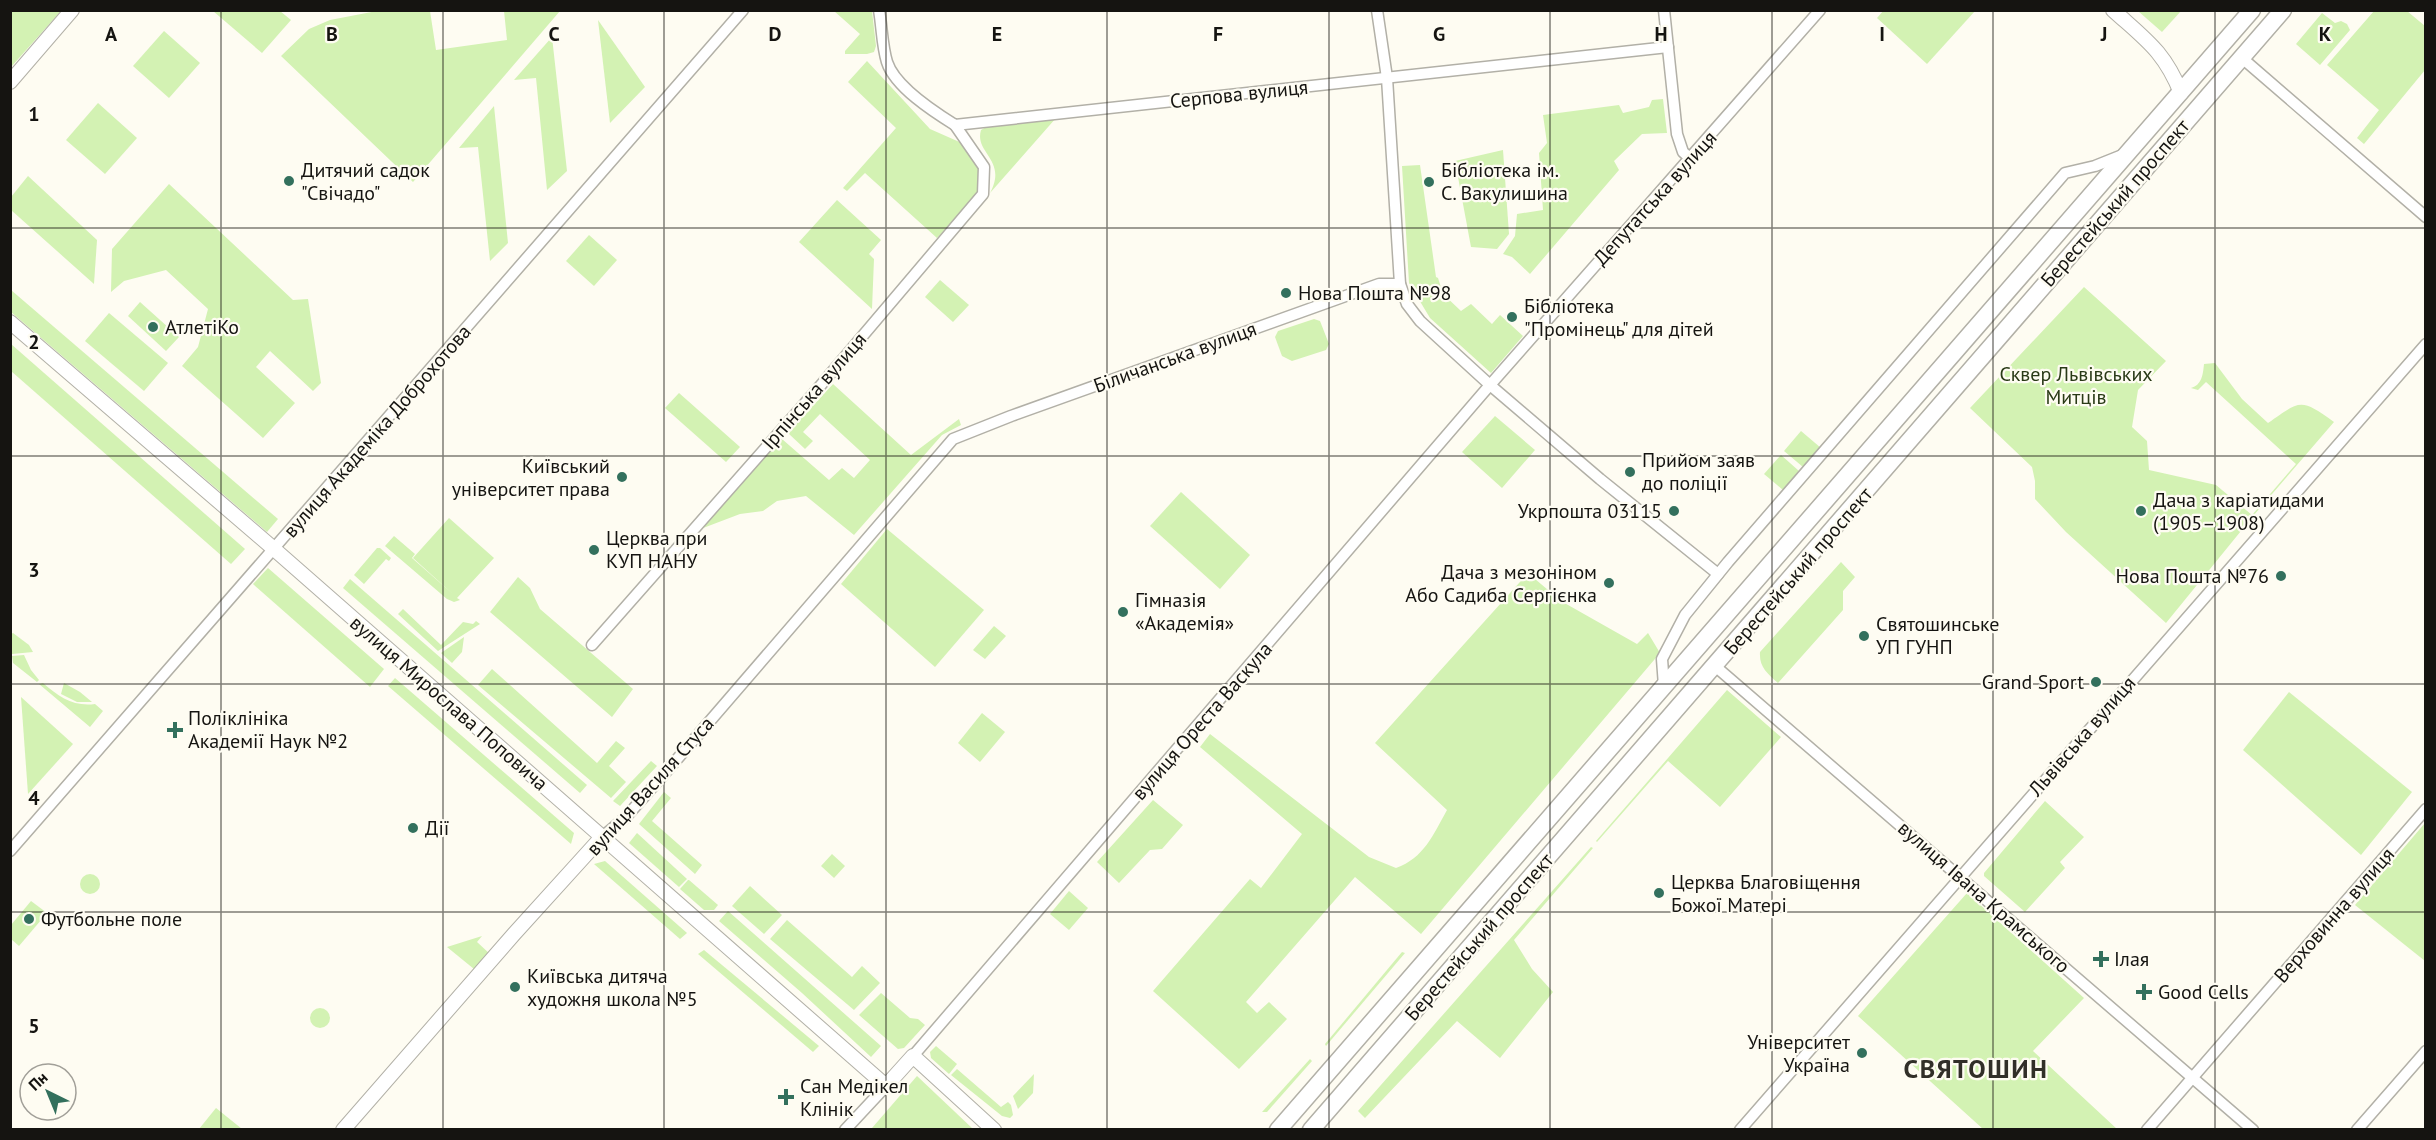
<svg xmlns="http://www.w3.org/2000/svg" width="2436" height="1140" font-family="'PT Sans',sans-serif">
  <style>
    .green { fill: #d3f2b3 }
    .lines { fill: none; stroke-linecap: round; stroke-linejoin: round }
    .street-casing { stroke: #b2b0a7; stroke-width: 13 }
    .secondary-casing { stroke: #b2b0a7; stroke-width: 16 }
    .primary-casing { stroke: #b2b0a7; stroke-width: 19 }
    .street { stroke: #fff; stroke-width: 10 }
    .secondary { stroke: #fff; stroke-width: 14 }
    .primary { stroke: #fff; stroke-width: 16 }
    .grid { fill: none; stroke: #151411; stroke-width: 1.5; stroke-opacity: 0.55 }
    .poi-dot { fill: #33705d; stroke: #fefcf2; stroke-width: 2 }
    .labels { text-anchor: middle; stroke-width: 4.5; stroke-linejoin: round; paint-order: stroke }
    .street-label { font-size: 20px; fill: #151411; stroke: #fefcf2 }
    .poi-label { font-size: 20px; fill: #151411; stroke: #fefcf2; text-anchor: start }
    .park-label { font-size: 20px; fill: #293a16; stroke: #fefcf2 }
    .district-label { font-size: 26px; font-weight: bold; letter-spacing: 1.5px; fill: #312f28; stroke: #fefcf2 }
    .grid-label { font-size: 20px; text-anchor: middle; font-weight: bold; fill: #151411; stroke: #fefcf2; stroke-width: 4.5; stroke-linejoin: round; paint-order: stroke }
  </style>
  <rect width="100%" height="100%" fill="#fefcf2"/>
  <g class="green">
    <polygon points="11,10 61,11 11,67 10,11"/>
    <polygon points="382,10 430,11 436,50 507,40 504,11 560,11 413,182 281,56 309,29 330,20"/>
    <polygon points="1884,10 1975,10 1975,11 1927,64 1877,18"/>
    <polygon points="213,11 280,11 291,20 262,53"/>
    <polygon points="834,11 872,11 876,46 874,52 867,54 845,54 845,51 860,34"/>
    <polygon points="2138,11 2181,11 2162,32"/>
    <polygon points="2374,11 2407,11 2425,26 2425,70 2364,144 2357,138 2379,110 2327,65"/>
    <polygon points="2322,13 2335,23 2341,21 2347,24 2350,30 2320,65 2296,44"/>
    <polygon points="598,20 645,87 610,123"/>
    <polygon points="164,31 200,63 169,98 133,66"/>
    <polygon points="552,37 567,171 547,190 536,78 514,80"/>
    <polygon points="867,61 930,129 964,144 978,164 979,192 937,238 865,173 847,191 843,188 896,128 848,82"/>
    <polygon points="1663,99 1667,133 1642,134 1614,161 1619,170 1530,274 1512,257 1503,254 1515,236 1517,214 1543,210 1539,153 1547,143 1543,115 1619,105 1623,113 1649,107 1652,100"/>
    <polygon points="98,103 137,138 105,174 66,140"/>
    <polygon points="494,106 508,243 490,261 478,147 459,148"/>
    <path d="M 1056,118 L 990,193 C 1008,160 974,153 981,130 L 988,126 Z"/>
    <polygon points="1503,150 1509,234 1497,249 1471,247 1455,161"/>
    <polygon points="1420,165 1436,277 1438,278 1443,294 1461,311 1471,304 1492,324 1500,315 1523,336 1491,373 1430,318 1409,283 1402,166"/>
    <polygon points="28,176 97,240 94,284 11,210 11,197"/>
    <polygon points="169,184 293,300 308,299 321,383 313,391 270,351 256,367 295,403 263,438 182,366 198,347 208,309 166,270 124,281 111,292 112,249"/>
    <polygon points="837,200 881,240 869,254 874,259 872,309 799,242"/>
    <polygon points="589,235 617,260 594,286 566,261"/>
    <polygon points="940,280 969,305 953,322 925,297"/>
    <path d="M 2084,287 L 2166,361 L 2138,390 L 2132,427 L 2147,441 L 2149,470 L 2216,485 L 2252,515 L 2296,464 L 2206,382 L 2198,390 L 2191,388 C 2202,385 2203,374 2204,364 L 2215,363 L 2242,399 L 2268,423 C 2301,400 2300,398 2334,422 L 2254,515 L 2166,623 L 2066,532 L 2035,499 L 2035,481 L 2032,467 L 1970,408 Z"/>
    <polygon points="11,290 278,519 267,532 11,312"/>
    <polygon points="140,302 179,337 166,351 128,316"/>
    <polygon points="109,313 168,363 144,391 85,341"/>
    <polygon points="1314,319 1320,321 1329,344 1326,350 1292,361 1282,356 1275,337 1278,331"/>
    <polygon points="11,344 245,549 231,564 11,371"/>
    <polygon points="833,384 911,455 959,419 961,425 942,435 854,535 806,496 777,501 763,511 740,514 690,533 782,439 829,480 842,468 854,478 870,460 820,414 803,432 813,441 805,449 788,433"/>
    <polygon points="679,393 740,447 726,462 665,408"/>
    <polygon points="1495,416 1535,450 1502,488 1462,452"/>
    <polygon points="1801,431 1821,448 1803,467 1784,451"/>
    <polygon points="1781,455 1799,471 1783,490 1764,474"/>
    <polygon points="1181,492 1250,555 1220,589 1150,526"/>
    <polygon points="449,518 494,558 457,598 460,600 454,602 447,599 385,546 394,536 415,554 412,558 454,595 413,558"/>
    <polygon points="887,529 984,610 935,667 841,584"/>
    <polygon points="377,548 380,548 391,558 389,561 386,559 364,584 354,575"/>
    <path d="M 1841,562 L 1855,577 L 1843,591 L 1843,610 L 1778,683 C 1767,673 1759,667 1760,652 Z"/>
    <polygon points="268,568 384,669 370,687 253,584"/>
    <path d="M 1528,573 L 1561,601 L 1637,644 L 1648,633 L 1660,653 L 1421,934 L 1355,877 L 1246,1002 L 1257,1013 L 1269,1002 L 1287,1019 L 1239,1069 L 1153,991 L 1250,879 L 1261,888 L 1302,834 L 1200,747 L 1210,734 L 1369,857 L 1396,868 C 1424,858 1433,835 1447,810 L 1375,743 Z"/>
    <polygon points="518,577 530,588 540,609 633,689 612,717 490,612"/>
    <polygon points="350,579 587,785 580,793 343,588"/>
    <polygon points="403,609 441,645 463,622 473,624 476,621 480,624 438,651 398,614"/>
    <polygon points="994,626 1006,636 985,659 973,650"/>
    <polygon points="13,633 29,645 33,652 12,654 11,634"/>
    <polygon points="464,637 462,652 452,663 441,653"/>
    <polygon points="24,655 31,670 39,680 37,682 13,663 12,656"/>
    <polygon points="492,669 597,763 616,741 625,748 609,766 626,782 611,798 478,685"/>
    <polygon points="395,678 574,833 571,844 388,686"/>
    <path d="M 43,683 C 59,697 74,707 95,704 L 103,711 L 90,727 L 39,684 Z"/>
    <polygon points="64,683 80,692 92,702 77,702 61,694"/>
    <polygon points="1727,690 1781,737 1720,807 1668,761 1597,842 1596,841"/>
    <polygon points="2289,692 2412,792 2361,855 2243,750"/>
    <polygon points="21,697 73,744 28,794"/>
    <polygon points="982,713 1005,732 980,762 958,743"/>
    <polygon points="651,761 657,766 620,806 613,801"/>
    <polygon points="664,792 671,798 652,821 702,865 695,874 639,824"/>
    <polygon points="1153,800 1183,825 1162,849 1150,850 1119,883 1097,862"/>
    <polygon points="2045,801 2084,837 2060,862 2065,868 2025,912 1984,876 1984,873"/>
    <polygon points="2425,823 2425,961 2355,905"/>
    <polygon points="637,833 687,879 679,887 629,843"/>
    <polygon points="1591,847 1593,848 1514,940 1532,969 1553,992 1500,1058 1457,1021 1365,1118 1358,1111"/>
    <polygon points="832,854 845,866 834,878 821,866"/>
    <polygon points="605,861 687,933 680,939 594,864"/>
    <circle cx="90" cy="884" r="10"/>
    <polygon points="688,880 689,880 718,905 714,910 704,910 680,889"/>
    <polygon points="750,886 782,915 764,934 732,906"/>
    <polygon points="1069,891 1088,908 1069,930 1050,914"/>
    <polygon points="1967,893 2084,998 2033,1051 2117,1129 1983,1129 1858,1016"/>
    <polygon points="31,901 47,913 19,946 11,939 11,925"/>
    <polygon points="728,911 881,1046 871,1057 802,993 719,921"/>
    <polygon points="787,920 852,977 862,966 880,983 854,1010 770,939"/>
    <polygon points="482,936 477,942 491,955 479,968 474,969 447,947"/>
    <polygon points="704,950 819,1046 813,1052 698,954"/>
    <polygon points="1402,952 1405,953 1326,1046 1325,1044"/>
    <polygon points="881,993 910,1018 918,1019 925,1025 904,1048 898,1049 859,1015"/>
    <circle cx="320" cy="1018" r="10"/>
    <polygon points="936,1046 957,1064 949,1074 931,1058 930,1052"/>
    <polygon points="1310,1059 1312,1061 1267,1112 1262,1112"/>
    <polygon points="957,1069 1001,1107 1008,1102 1011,1105 1013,1115 1010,1118 1002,1116 951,1075"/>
    <polygon points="1034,1074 1033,1093 1018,1109 1013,1096"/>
    <polygon points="917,1076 973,1129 874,1130 872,1128"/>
    <polygon points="216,1108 242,1129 199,1129"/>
  </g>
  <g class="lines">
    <defs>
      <g id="street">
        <path d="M 879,10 C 882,27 882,46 887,62 C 895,87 934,112 955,125 L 1668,47"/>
        <polyline points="1377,10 1387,78 1400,284 1407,304 1420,321 1490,385 1600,479 1718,574"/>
        <polyline points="1664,10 1677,134 1683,152 1690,158"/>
        <polyline points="2242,58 2426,217"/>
        <polyline points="592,645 821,385 983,194 984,167 955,125"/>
        <polyline points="1715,666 2253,1130"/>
        <polyline points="1664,686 1662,659 1685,615 1728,562 2065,173 2095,166 2125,154"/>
        <polyline points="601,838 626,817 666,772 953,439 1011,416 1379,284 1400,284"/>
        <polyline points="10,851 743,10"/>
        <polyline points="913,1056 1483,393 1820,10"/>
        <polyline points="845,1130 886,1086"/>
        <polyline points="1740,1130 2426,344"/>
        <polyline points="2147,1130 2426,809"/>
        <polyline points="2357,1130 2426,1051"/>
      </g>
      <g id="secondary">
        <path d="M 2113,10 C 2146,40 2164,51 2181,93"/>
        <polyline points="10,82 72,10"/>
        <polyline points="10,322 274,549 886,1086 913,1056 994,1130"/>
        <polyline points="343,1130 514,934 601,838"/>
      </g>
      <g id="primary">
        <polyline points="1278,1130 2252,10"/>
        <polyline points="1311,1130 2283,10"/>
      </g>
    </defs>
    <use href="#street" class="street-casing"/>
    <use href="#secondary" class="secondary-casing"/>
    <use href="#primary" class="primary-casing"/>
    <use href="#street" class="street"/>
    <use href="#secondary" class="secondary"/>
    <use href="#primary" class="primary"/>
  </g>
  <path class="grid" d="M 221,10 L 221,1130M 443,10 L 443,1130M 664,10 L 664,1130M 886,10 L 886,1130M 1107,10 L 1107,1130M 1329,10 L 1329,1130M 1550,10 L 1550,1130M 1772,10 L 1772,1130M 1993,10 L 1993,1130M 2215,10 L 2215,1130M 10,228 L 2426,228M 10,456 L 2426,456M 10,684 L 2426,684M 10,912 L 2426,912"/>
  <g class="poi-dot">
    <circle cx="289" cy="181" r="6"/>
    <circle cx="1429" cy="182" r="6"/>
    <circle cx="1286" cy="293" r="6"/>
    <circle cx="1512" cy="317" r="6"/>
    <circle cx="153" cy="327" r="6"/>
    <circle cx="1630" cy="472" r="6"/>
    <circle cx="622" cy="477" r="6"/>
    <circle cx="1674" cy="511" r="6"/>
    <circle cx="2141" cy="511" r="6"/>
    <circle cx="594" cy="550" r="6"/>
    <circle cx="2281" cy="576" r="6"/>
    <circle cx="1609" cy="583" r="6"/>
    <circle cx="1123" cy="612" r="6"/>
    <circle cx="1864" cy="636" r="6"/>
    <circle cx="2096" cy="682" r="6"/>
    <path d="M172 721h6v6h6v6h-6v6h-6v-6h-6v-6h6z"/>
    <circle cx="413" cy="828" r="6"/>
    <circle cx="1659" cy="893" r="6"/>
    <circle cx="29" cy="919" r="6"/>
    <path d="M2098 950h6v6h6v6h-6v6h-6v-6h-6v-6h6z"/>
    <circle cx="515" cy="987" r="6"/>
    <path d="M2141 983h6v6h6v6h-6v6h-6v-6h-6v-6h6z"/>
    <circle cx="1862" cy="1053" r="6"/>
    <path d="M783 1088h6v6h6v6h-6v6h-6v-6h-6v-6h6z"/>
  </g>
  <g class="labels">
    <g class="street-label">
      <text transform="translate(1239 94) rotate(-6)" y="7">Серпова вулиця</text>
      <text transform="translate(1655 198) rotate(-48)" y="7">Депутатська вулиця</text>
      <text transform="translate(2115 203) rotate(-49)" y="7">Берестейський проспект</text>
      <text transform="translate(1175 357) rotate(-20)" y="7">Біличанська вулиця</text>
      <text transform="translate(814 391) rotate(-49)" y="7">Ірпінська вулиця</text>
      <text transform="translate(377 431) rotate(-49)" y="7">вулиця Академіка Доброхотова</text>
      <text transform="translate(1798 571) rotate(-49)" y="7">Берестейський проспект</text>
      <text transform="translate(449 703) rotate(41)" y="7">вулиця Мирослава Поповича</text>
      <text transform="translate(1202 721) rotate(-49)" y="7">вулиця Ореста Васкула</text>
      <text transform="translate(2082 736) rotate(-49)" y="7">Львівська вулиця</text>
      <text transform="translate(650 786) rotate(-48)" y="7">вулиця Василя Стуса</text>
      <text transform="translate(1984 897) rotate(41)" y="7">вулиця Івана Крамського</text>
      <text transform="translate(2334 915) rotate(-49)" y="7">Верховинна вулиця</text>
      <text transform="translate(1479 937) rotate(-49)" y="7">Берестейський проспект</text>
    </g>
    <g class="poi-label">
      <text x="301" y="177">Дитячий садок<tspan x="301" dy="23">"Свічадо"</tspan></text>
      <text x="1441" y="177">Бібліотека ім.<tspan x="1441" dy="23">С. Вакулишина</tspan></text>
      <text x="1298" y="300">Нова Пошта №98</text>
      <text x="1524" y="313">Бібліотека<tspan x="1524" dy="23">"Промінець" для дітей</tspan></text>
      <text x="165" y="334">АтлетіКо</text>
      <text x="1642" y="467">Прийом заяв<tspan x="1642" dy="23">до поліції</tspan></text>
      <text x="610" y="473" text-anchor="end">Київський<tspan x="610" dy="23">університет права</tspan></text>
      <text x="2153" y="507">Дача з каріатидами<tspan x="2153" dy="23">(1905–1908)</tspan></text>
      <text x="1662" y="518" text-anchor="end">Укрпошта 03115</text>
      <text x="606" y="545">Церква при<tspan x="606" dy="23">КУП НАНУ</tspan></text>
      <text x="1597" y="579" text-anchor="end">Дача з мезоніном<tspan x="1597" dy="23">Або Садиба Сергієнка</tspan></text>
      <text x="2269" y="583" text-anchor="end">Нова Пошта №76</text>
      <text x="1135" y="607">Гімназія<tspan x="1135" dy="23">«Академія»</tspan></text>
      <text x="1876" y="631">Святошинське<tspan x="1876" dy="23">УП ГУНП</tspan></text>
      <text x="2084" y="689" text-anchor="end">Grand Sport</text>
      <text x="188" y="725">Поліклініка<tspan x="188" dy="23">Академії Наук №2</tspan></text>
      <text x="425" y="835">Дії</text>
      <text x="1671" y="889">Церква Благовіщення<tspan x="1671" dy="23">Божої Матері</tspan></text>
      <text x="41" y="926">Футбольне поле</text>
      <text x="2114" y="966">Ілая</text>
      <text x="527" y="983">Київська дитяча<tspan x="527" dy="23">художня школа №5</tspan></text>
      <text x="2158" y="999">Good Cells</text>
      <text x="1850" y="1049" text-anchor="end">Університет<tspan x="1850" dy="23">Україна</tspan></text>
      <text x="800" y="1093">Сан Медікел<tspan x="800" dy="23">Клінік</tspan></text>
    </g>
    <g class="park-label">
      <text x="2076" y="381">Сквер Львівських<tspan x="2076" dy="23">Митців</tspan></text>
    </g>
    <g class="district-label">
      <text x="1976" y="1078">СВЯТОШИН</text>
    </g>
  </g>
  <g class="grid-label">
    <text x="111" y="41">A</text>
    <text x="332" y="41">B</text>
    <text x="554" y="41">C</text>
    <text x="775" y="41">D</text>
    <text x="997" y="41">E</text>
    <text x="1218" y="41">F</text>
    <text x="1439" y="41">G</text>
    <text x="1661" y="41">H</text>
    <text x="1882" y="41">I</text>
    <text x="2104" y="41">J</text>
    <text x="2325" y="41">K</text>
    <text x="34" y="121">1</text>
    <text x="34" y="349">2</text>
    <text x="34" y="577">3</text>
    <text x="34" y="805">4</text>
    <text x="34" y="1033">5</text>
  </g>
  <rect width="2436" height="1140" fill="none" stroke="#151411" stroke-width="24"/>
  <g transform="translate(48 1092) rotate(317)"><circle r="28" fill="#fefcf2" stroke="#a19f98" stroke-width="1.5"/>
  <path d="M0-4.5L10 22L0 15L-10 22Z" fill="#33705d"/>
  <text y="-9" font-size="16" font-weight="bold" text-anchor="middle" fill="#151411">Пн</text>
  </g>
</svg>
